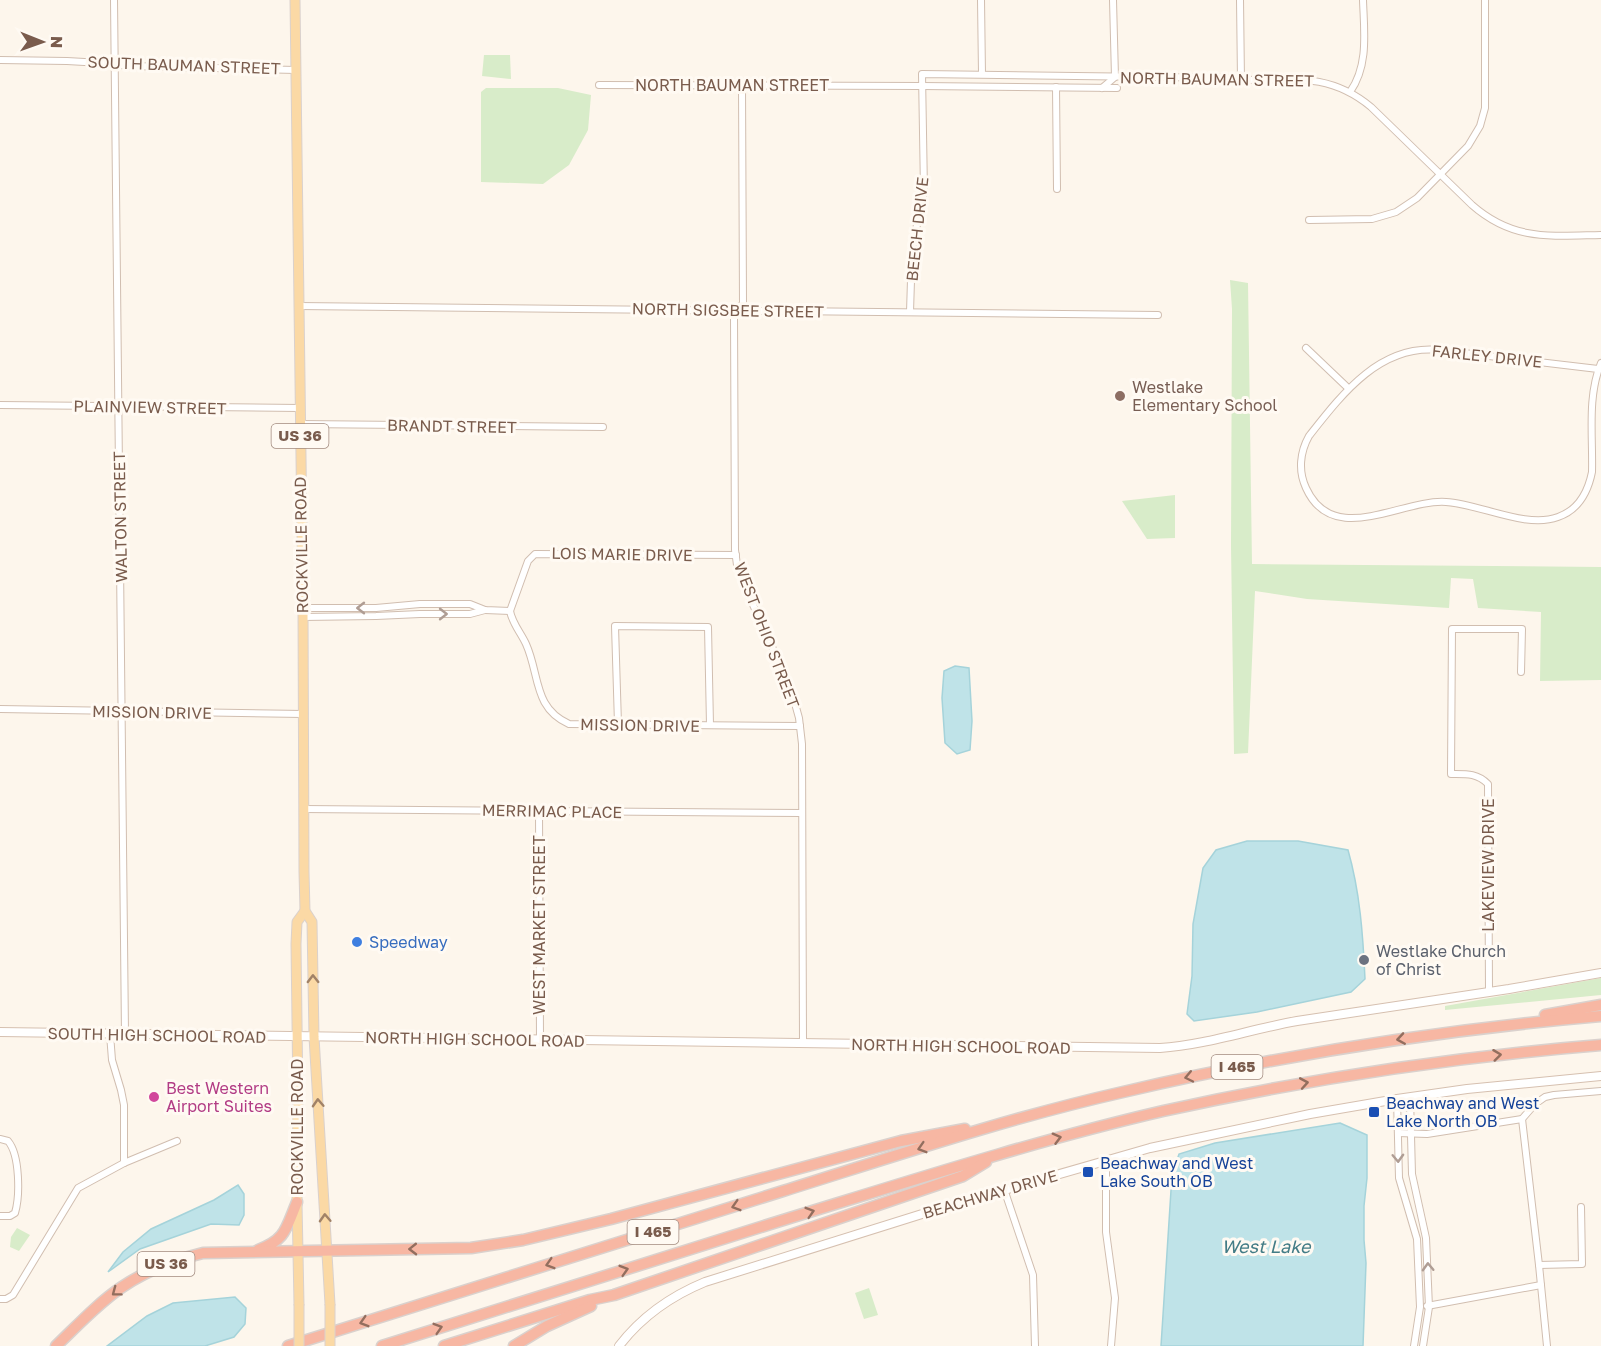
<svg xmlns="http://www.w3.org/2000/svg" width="1601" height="1346" font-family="'Golos Text',sans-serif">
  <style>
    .green { fill: #d8ecc9 }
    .water { fill: #bfe3e8; stroke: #a5d3da; stroke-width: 1.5 }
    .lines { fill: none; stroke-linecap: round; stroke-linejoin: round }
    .street-casing { stroke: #d1beb0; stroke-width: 8 }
    .secondary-casing { stroke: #d6c0b0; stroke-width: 10 }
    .primary-casing { stroke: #dad1cd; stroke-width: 11 }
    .highway-casing { stroke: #dad1cd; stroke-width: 13 }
    .street { stroke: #fff; stroke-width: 6 }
    .secondary { stroke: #fff; stroke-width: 8 }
    .primary { stroke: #fbd9a5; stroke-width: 9 }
    .highway { stroke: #f7b7a3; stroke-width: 10 }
    .primary-bridge-casing { stroke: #dad1cd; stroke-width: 11; stroke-linecap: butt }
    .primary-bridge { stroke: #fbd9a5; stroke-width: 9 }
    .oneway { stroke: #af9d94 }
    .oneway2 { stroke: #a18267 }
    .oneway3 { stroke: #936e5e }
    .education-dot { fill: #8d6e63; stroke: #fffaf3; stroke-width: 2 }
    .shop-dot { fill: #3f7fe0; stroke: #fffaf3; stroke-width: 2 }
    .worship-dot { fill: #6b7280; stroke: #fffaf3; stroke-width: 2 }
    .hotel-dot { fill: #d1479c; stroke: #fffaf3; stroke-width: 2 }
    .transit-dot { fill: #1a4fb4; stroke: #fffaf3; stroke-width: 2 }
    .labels { text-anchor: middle; stroke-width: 6; stroke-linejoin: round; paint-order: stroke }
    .shield { fill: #fffaf3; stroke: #a28b7f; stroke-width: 1.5 }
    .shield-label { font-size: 15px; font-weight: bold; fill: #7a5c4d }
    .street-label { font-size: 16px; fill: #7a5c4d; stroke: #fffaf3 }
    .education-label { font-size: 16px; fill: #785e54; stroke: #fffaf3; text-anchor: start }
    .shop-label { font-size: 16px; fill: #366cbe; stroke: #fffaf3; text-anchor: start }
    .worship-label { font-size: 16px; fill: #5b616d; stroke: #fffaf3; text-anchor: start }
    .hotel-label { font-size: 16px; fill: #b23c85; stroke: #fffaf3; text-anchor: start }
    .transit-label { font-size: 16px; fill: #164399; stroke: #fffaf3; text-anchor: start }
    .water-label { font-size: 18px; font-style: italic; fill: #437c86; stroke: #fffaf3 }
  </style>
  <rect width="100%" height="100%" fill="#fdf6ec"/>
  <g class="green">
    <polygon points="484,55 510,55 511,79 482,76"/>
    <polygon points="486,88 558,88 591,95 588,130 569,165 543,184 481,182 481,92"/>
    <polygon points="1230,280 1248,283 1252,564 1601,567 1601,680 1540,681 1541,612 1478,608 1473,579 1451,578 1449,608 1307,599 1255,591 1248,753 1234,754 1231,546 1232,309"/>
    <polygon points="1175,495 1175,538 1147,539 1122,501"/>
    <polygon points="1601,978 1601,995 1445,1010 1445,1006"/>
    <polygon points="17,1228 30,1235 19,1251 10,1247 11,1237"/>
    <polygon points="869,1288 878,1315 864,1319 855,1293"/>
  </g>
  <g class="water">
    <polygon points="955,666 969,668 972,721 970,750 957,754 945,743 942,698 944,671"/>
    <path d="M 1247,841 L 1298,841 L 1348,850 C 1360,892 1363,935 1365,979 L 1351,992 L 1257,1012 L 1194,1021 L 1187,1014 L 1192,976 L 1193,924 L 1203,868 L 1216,850 Z"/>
    <polygon points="1340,1123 1367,1135 1367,1178 1364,1206 1364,1240 1366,1263 1363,1346 1161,1346 1172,1175 1179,1154 1215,1143"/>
    <polygon points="238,1185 244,1194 244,1215 239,1225 211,1224 140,1249 108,1272 123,1252 151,1229 214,1200"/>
    <polygon points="235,1297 246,1308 245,1324 234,1337 205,1346 107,1346 147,1316 173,1303"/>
  </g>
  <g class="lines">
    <defs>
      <g id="street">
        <polyline points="114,0 125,1034"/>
        <polyline points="981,0 982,74"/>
        <polyline points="1240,0 1241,80"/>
        <polyline points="0,60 67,61 102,63 130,66 296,70"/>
        <polyline points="599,85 922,86 1117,88"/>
        <polyline points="742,86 743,303 734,317 735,550 737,565 745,587 791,689 799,718 802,744 803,1044"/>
        <polyline points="1056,87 1057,189"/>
        <polyline points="1102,88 1115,77 1113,0"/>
        <path d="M 1350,92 C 1369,65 1364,31 1363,0"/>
        <polyline points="1309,220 1372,219 1396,212 1417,198 1468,146 1480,126 1485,108 1485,0"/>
        <polyline points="298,306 1158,315"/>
        <path d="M 910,312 L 912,249 L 924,191 L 922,74 L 1235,78 L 1241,80 C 1291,80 1329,72 1371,107 L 1472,205 C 1513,241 1550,236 1601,235"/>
        <polyline points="1306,348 1348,388"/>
        <path d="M 1601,363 C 1587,397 1593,436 1592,472 C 1588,492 1578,510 1558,517 C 1526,529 1480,504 1446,502 C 1401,499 1333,548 1306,488 C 1298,471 1300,452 1309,436 C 1342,394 1380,344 1439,350 L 1598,369 L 1601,369"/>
        <polyline points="0,405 300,408"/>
        <polyline points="300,424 603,427"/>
        <polyline points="303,608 376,608 420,604 470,604 485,610 510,611"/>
        <path d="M 510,611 C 512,623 521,633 526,644 C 540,675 533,708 569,724 L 800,726"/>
        <polyline points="510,611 528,561 535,554 736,555"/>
        <polyline points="303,617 376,616 420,614 470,614 485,610"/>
        <polyline points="0,709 303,714"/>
        <polyline points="618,724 615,626 708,627 710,725"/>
        <polyline points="303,809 802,813"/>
        <polyline points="539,811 540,1040"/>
        <path d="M 1489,992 L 1488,784 C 1477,773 1466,774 1451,774 L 1452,629 L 1522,629 L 1521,672"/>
        <polyline points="110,1034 112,1060 121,1090 124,1105 124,1163"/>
        <polyline points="1410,1097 1412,1174 1426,1238 1429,1307 1423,1346"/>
        <polyline points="1397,1099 1399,1178 1417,1239 1420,1307 1414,1346"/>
        <polyline points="1522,1119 1539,1265 1547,1346"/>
        <polyline points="1398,1133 1427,1134 1522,1119 1535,1104 1545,1097 1554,1095 1601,1091"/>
        <path d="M 0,1139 L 8,1141 C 20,1155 20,1196 15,1213 L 10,1216 L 0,1216"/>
        <polyline points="1106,1160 1106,1232 1115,1298 1111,1346"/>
        <polyline points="1004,1189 1033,1275 1035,1346"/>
        <polyline points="1539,1265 1582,1264 1581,1207"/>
        <polyline points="0,1299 6,1299 13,1295 78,1188 124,1163 177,1141"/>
        <polyline points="1427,1306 1541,1285"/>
      </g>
      <g id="secondary">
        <path d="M 0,1032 L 1160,1048 C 1206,1045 1251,1029 1297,1021 L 1509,989 L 1601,973"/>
        <path d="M 619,1346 C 642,1316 671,1296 705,1282 L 938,1209 L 1150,1148 L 1310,1114 L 1397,1099 L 1467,1089 L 1601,1076"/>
      </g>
      <g id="primary">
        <polyline points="295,0 303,608 304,872 305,911 312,922 314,1037 330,1304"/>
        <polyline points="299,1304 297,1202 298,1099 296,944 297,922 305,911"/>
      </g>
      <g id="highway">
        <polyline points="1545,1015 1601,1005"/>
        <path d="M 258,1250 C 286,1240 286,1228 297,1202"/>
        <path d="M 56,1346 C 77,1326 98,1303 122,1287 C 147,1270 174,1260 203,1253 L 471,1248 L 523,1240 L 611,1219 L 901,1141 L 965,1129"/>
        <path d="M 288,1346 C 453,1295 618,1243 783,1191 C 895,1156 1008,1118 1123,1092 C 1281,1055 1440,1030 1601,1016"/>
        <path d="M 382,1346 C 515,1304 648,1263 780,1221 C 907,1182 1034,1141 1163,1111 C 1307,1079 1454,1057 1601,1045"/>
        <polyline points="444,1346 590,1300 614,1295 963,1176 986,1162"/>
        <polyline points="514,1346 547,1326 591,1306"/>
      </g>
    </defs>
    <use href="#street" class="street-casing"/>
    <use href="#secondary" class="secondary-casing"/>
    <use href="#primary" class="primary-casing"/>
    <use href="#highway" class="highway-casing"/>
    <use href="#street" class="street"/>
    <use href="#secondary" class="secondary"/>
    <use href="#primary" class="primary"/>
    <use href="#highway" class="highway"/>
    <defs>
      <g id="primary-bridge">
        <polyline points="299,1304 299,1346"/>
        <polyline points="330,1304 330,1346"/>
      </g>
    </defs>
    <use href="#primary-bridge" class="primary-bridge-casing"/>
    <use href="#primary-bridge" class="primary-bridge"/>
  </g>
  <defs><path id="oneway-chevron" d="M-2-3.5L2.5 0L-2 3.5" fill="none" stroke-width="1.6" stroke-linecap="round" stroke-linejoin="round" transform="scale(1.5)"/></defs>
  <g class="oneway">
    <use href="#oneway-chevron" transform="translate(361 608) rotate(-180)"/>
    <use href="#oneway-chevron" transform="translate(443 614)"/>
    <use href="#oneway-chevron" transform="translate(1398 1158) rotate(88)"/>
    <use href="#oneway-chevron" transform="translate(1428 1267) rotate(-92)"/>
  </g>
  <g class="oneway2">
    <use href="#oneway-chevron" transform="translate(313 979) rotate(-91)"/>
    <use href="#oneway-chevron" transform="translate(318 1103) rotate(-93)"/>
    <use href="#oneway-chevron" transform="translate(325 1218) rotate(-93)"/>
  </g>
  <g class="oneway3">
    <use href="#oneway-chevron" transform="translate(1401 1039) rotate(171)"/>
    <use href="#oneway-chevron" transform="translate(1497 1055) rotate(-7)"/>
    <use href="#oneway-chevron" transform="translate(1189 1077) rotate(168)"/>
    <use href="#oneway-chevron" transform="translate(1304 1083) rotate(-10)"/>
    <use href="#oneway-chevron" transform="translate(1057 1138) rotate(-15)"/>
    <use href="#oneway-chevron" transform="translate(922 1148) rotate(163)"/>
    <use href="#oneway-chevron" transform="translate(736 1206) rotate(163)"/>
    <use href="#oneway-chevron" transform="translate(810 1212) rotate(-17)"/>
    <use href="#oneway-chevron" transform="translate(413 1249) rotate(179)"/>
    <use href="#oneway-chevron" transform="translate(550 1264) rotate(163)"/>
    <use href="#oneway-chevron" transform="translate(624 1270) rotate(-17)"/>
    <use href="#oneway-chevron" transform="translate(116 1292) rotate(143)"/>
    <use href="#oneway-chevron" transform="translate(364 1322) rotate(163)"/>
    <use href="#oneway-chevron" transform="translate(438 1328) rotate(-17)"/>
  </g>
  <circle class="education-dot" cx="1120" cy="396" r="6"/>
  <circle class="shop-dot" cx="357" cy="942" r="6"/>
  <circle class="worship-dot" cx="1364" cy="960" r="6"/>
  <circle class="hotel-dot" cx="154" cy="1097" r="6"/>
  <g class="transit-dot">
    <rect x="1368" y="1106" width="12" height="12" rx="3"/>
    <rect x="1082" y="1166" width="12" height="12" rx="3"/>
  </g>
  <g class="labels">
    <g class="shield">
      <rect x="271.5" y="424" width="57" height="24" rx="4.5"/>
      <rect x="1211.5" y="1055" width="51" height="24" rx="4.5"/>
      <rect x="627.5" y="1220" width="51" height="24" rx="4.5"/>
      <rect x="137.5" y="1252" width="57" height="24" rx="4.5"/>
    </g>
    <g class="shield-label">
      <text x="300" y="441">US 36</text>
      <text x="1237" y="1072">I 465</text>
      <text x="653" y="1237">I 465</text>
      <text x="166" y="1269">US 36</text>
    </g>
    <g class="street-label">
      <text transform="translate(184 65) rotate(2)" y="6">SOUTH BAUMAN STREET</text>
      <text transform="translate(1217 79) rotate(1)" y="6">NORTH BAUMAN STREET</text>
      <text x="732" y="91">NORTH BAUMAN STREET</text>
      <text transform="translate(917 229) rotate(-84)" y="6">BEECH DRIVE</text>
      <text transform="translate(728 310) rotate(1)" y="6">NORTH SIGSBEE STREET</text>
      <text transform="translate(1487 356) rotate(6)" y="6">FARLEY DRIVE</text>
      <text transform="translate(150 407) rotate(1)" y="6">PLAINVIEW STREET</text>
      <text transform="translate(452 426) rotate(1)" y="6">BRANDT STREET</text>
      <text transform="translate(120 517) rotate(-91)" y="6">WALTON STREET</text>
      <text transform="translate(301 545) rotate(-91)" y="6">ROCKVILLE ROAD</text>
      <text transform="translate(622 554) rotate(1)" y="6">LOIS MARIE DRIVE</text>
      <text transform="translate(767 635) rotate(69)" y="6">WEST OHIO STREET</text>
      <text transform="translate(152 712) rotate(1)" y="6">MISSION DRIVE</text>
      <text transform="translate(640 725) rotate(1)" y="6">MISSION DRIVE</text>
      <text transform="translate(552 811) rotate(1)" y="6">MERRIMAC PLACE</text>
      <text transform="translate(1488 865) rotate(-90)" y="6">LAKEVIEW DRIVE</text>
      <text transform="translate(539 925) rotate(-90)" y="6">WEST MARKET STREET</text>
      <text transform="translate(157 1035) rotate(1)" y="6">SOUTH HIGH SCHOOL ROAD</text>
      <text transform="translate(475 1039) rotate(1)" y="6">NORTH HIGH SCHOOL ROAD</text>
      <text transform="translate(961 1046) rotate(1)" y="6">NORTH HIGH SCHOOL ROAD</text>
      <text transform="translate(297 1127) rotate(-90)" y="6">ROCKVILLE ROAD</text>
      <text transform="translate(990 1194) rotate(-16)" y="6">BEACHWAY DRIVE</text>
    </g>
    <g class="education-label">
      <text x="1132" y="393">Westlake<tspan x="1132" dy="18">Elementary School</tspan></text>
    </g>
    <g class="shop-label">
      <text x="369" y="948">Speedway</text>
    </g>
    <g class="worship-label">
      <text x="1376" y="957">Westlake Church<tspan x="1376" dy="18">of Christ</tspan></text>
    </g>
    <g class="hotel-label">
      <text x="166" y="1094">Best Western<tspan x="166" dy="18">Airport Suites</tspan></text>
    </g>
    <g class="transit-label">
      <text x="1386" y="1109">Beachway and West<tspan x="1386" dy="18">Lake North OB</tspan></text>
      <text x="1100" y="1169">Beachway and West<tspan x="1100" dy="18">Lake South OB</tspan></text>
    </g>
    <g class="water-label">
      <text x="1266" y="1253">West Lake</text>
    </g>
  </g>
  <g transform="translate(42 42) rotate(91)" stroke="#fffaf3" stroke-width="4.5" paint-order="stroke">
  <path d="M0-4.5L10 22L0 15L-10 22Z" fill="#7a5c4d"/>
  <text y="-9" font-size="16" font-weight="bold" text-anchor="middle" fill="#7a5c4d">N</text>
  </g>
</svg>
